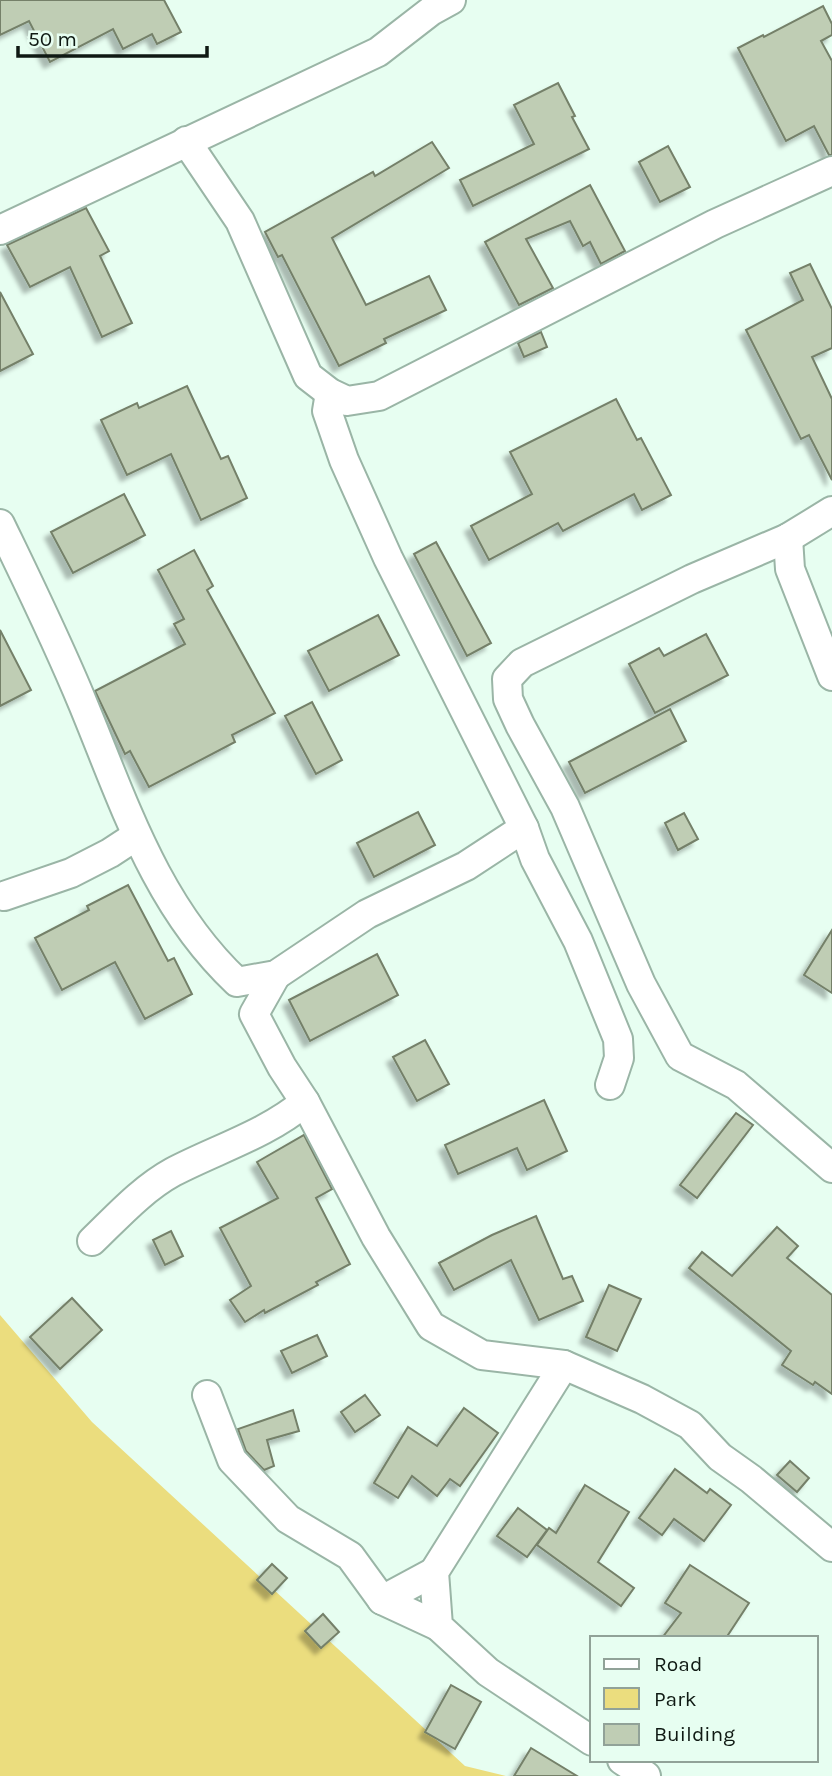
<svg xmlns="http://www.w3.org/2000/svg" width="832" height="1776" font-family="Karla,sans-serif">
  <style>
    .green { fill: #ebdd7e }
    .building { fill: #bfcdb4; stroke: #748069; stroke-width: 2; filter: url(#shadow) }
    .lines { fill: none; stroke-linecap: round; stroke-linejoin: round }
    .minor-casing { stroke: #9ab5a6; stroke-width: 32 }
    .minor { stroke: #fff; stroke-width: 28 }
  </style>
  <defs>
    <filter id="shadow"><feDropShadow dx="-6" dy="6" stdDeviation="2" flood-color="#0004"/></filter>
  </defs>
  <rect width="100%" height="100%" fill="#e7fef1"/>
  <polygon class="green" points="0,1315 92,1422 465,1766 506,1776 0,1776"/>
  <g class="building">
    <polygon points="0,0 164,0 181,32 157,44 152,34 123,49 113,29 50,62 29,21 0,35"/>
    <polygon points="823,6 832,24 832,35 821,41 832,61 832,155 829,155 814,126 786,141 738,48 763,35 764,37"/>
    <polygon points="558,83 575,116 572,117 589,149 473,206 460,180 534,144 514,105"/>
    <polygon points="432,142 449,168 332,238 366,305 429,276 446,310 384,339 386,343 339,366 282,255 278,257 265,232 373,172 375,176"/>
    <polygon points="668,146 690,187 660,202 639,162"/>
    <polygon points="590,185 625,251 601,264 590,242 583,246 570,221 526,239 553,288 519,305 485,242"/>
    <polygon points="86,208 109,251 100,256 132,323 102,337 70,267 30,287 7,245"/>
    <polygon points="810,264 832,309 832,348 812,357 832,399 832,480 809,435 801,439 746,330 803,300 790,273"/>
    <polygon points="0,292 33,354 0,371"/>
    <polygon points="541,332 547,347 524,357 518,343"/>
    <polygon points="187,386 221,459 228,456 247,498 201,520 171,454 127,475 101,420 137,403 139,408"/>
    <polygon points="616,399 637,440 641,438 671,495 642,510 634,494 563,531 558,523 489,560 471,526 532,494 510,452"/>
    <polygon points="124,494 145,535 73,573 51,532"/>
    <polygon points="436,542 491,643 467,656 414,554"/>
    <polygon points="194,550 213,586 207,590 275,713 232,735 235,742 149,787 130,751 125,754 95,691 185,644 174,624 184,619 158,570"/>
    <polygon points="378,615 399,655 329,691 308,651"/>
    <polygon points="0,630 31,690 0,706"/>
    <polygon points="706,634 728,675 655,713 629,664 659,648 664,656"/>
    <polygon points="312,702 342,760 316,774 285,716"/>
    <polygon points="670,709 686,741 585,793 569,762"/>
    <polygon points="418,812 435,845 374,877 357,843"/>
    <polygon points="684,813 698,839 678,850 665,823"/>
    <polygon points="128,885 168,961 174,958 192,994 145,1019 115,962 62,990 35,938 89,910 87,906"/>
    <polygon points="832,930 832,993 804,975"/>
    <polygon points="377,954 398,995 310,1041 289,1000"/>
    <polygon points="425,1040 449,1084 417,1101 393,1057"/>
    <polygon points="544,1100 567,1151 527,1170 517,1148 458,1174 445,1145"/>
    <polygon points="736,1113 753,1125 697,1198 680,1185"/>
    <polygon points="304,1135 332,1189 316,1198 350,1264 316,1282 318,1285 265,1313 264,1310 245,1322 230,1300 251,1286 220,1228 278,1198 257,1162"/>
    <polygon points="536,1216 563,1279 572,1276 583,1301 539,1320 511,1260 454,1290 439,1263 492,1235"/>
    <polygon points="777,1227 798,1246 787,1258 832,1295 832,1394 815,1382 813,1385 782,1365 791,1351 689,1268 702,1252 732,1276"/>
    <polygon points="171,1231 183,1256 165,1265 153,1240"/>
    <polygon points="609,1285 641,1299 617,1351 586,1337"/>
    <polygon points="72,1298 102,1330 60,1369 30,1337"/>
    <polygon points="317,1335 327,1356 292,1373 281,1351"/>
    <polygon points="365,1395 380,1415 355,1432 341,1412"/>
    <polygon points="464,1408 498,1433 460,1486 450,1479 437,1496 412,1476 398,1498 374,1483 408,1427 437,1446"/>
    <polygon points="293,1410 299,1431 267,1440 274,1466 264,1470 246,1451 238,1429"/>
    <polygon points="790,1461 809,1478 797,1492 777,1475"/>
    <polygon points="675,1469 707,1493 710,1489 731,1505 704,1541 674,1519 662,1535 639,1518"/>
    <polygon points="585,1485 629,1512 598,1562 634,1588 621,1606 537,1545 549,1528 556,1533"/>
    <polygon points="518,1508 547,1530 527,1557 497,1536"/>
    <polygon points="272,1564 287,1578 272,1594 257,1580"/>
    <polygon points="690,1565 749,1603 726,1638 662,1638 681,1613 665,1603"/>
    <polygon points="323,1614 339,1632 321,1648 305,1631"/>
    <polygon points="451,1685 481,1702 455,1749 425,1732"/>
    <polygon points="531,1748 577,1776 514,1776"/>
  </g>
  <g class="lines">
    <defs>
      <g id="minor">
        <polyline points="186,141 240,221 308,376 330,393 347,401 379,396 715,224 832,171"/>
        <polyline points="0,230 378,52 431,11 451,0"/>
        <polyline points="330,393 327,411 344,460 388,558 524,828 535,859 578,941 618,1039 619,1058 610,1085"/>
        <polyline points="832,511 788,538 692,579 522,663 507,679 508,699 520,725 565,807 641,984 680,1056 736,1085 832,1168"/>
        <path d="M 0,524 C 29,584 58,643 83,704 C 124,803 156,906 237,982 L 276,975 L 367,914 L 466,866 L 524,828"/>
        <polyline points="788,538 790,569 832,676"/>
        <polyline points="4,896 71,873 110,853 136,836"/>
        <polyline points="305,1102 376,1237 431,1326 482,1355 564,1365 642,1399 690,1425 720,1457 751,1479 832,1547"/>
        <path d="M 92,1241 C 117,1217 142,1189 173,1172 C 217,1149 267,1134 305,1102 L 282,1067 L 254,1014 L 276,975"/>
        <polyline points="564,1365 434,1572 438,1626 488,1672 592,1741"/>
        <polyline points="207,1395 232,1460 288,1519 350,1556 382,1600 438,1626"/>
        <polyline points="382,1600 434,1572"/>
        <polyline points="622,1760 646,1776"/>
      </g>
    </defs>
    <use href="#minor" class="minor-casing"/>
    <use href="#minor" class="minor"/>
  </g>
  <rect x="590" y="1636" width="228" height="126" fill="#e7fef1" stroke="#91a298" stroke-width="2"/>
  <rect x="604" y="1659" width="35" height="10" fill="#ffffff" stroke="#91a298" stroke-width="2"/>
  <text x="654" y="1671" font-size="21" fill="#0f1913">Road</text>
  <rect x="604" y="1688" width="35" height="21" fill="#ebdd7e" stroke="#91a298" stroke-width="2"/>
  <text x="654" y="1706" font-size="21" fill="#0f1913">Park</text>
  <rect x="604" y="1724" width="35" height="21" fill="#bfcdb4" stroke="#91a298" stroke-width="2"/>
  <text x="654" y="1741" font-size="21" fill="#0f1913">Building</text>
  <path d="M18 46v10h189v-10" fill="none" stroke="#0f1913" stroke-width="3.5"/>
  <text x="28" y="46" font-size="21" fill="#0f1913" stroke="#e7fef1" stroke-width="5" paint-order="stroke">50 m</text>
</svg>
